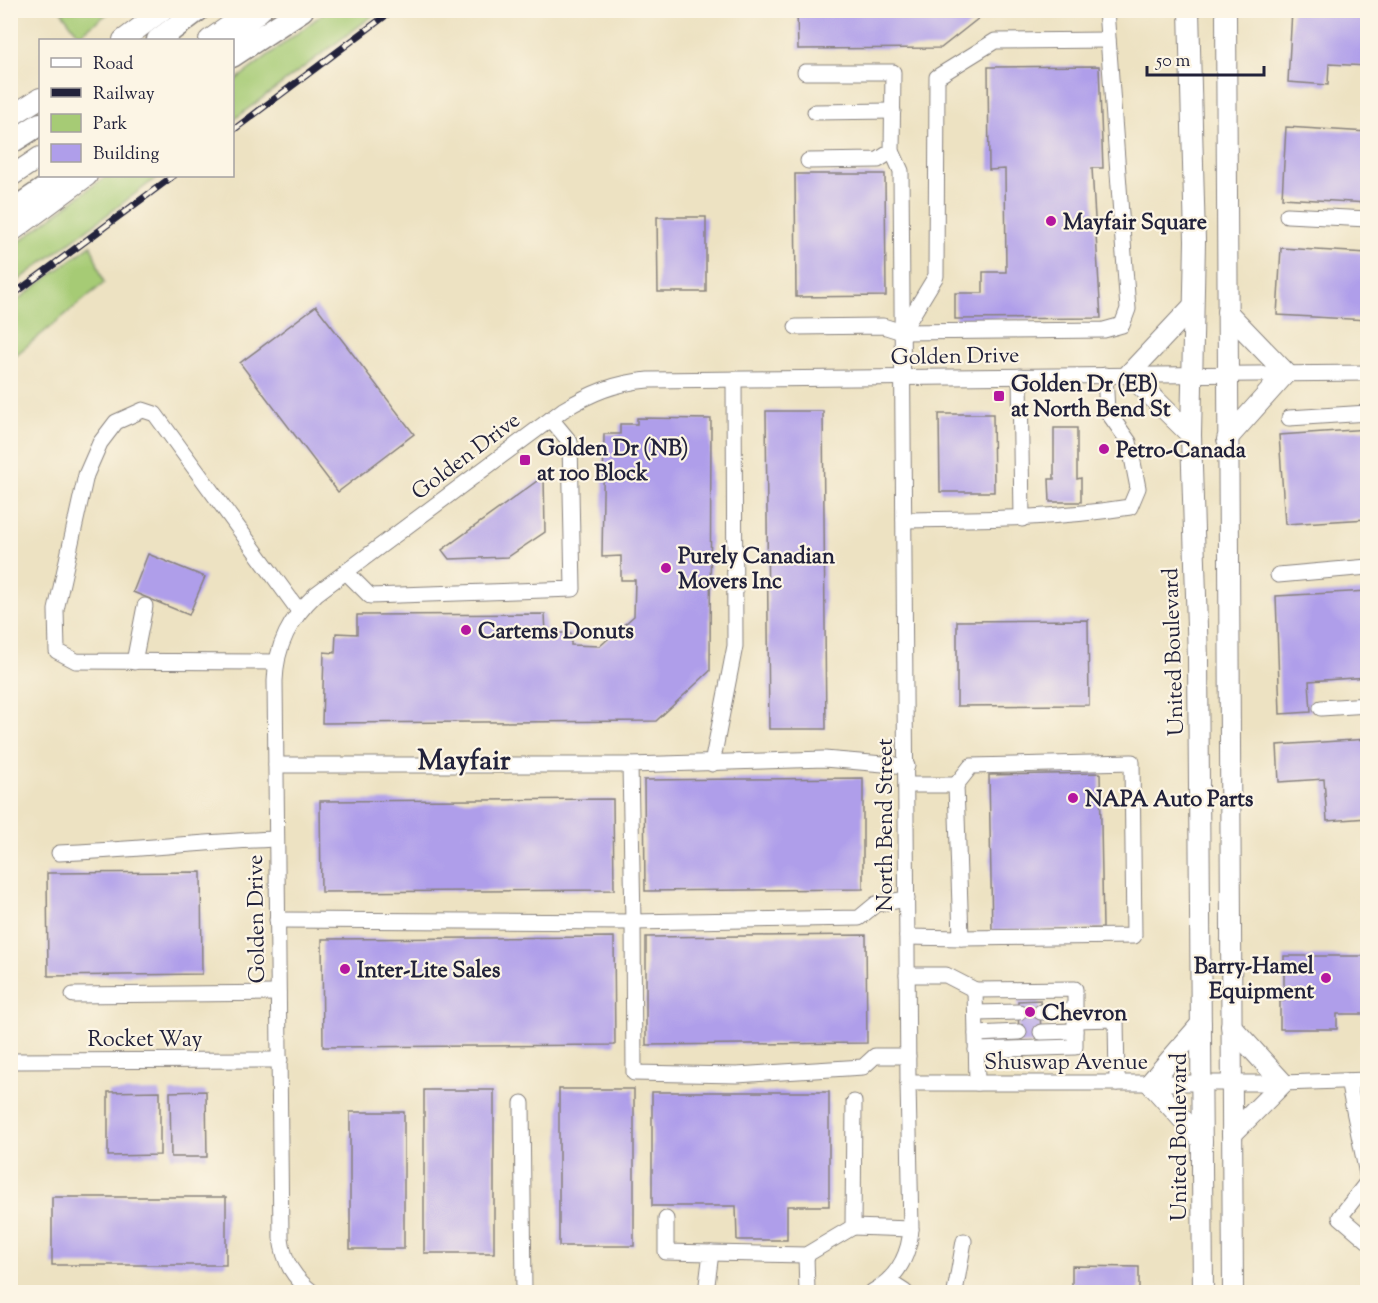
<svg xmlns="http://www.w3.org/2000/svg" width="1378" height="1303" font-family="'Sorts Mill Goudy',serif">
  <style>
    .green { fill: #a6cb75; stroke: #647658; stroke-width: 1.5 }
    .building { fill: #af9eea }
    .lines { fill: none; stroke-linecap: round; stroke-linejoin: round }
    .minor-casing { stroke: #88827e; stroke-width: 17 }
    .major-casing { stroke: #88827e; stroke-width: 22 }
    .highway-casing { stroke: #88827e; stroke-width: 25 }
    .minor { stroke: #fff; stroke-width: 15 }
    .major { stroke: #fff; stroke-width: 20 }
    .highway { stroke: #fff; stroke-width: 22 }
    .rail-casing { stroke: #22223b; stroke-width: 7 }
    .rail { stroke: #fcf5e5; stroke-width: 4.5; stroke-dasharray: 14; stroke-linecap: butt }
    .poi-dot { fill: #b5179e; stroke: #fcf5e5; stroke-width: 2 }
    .labels { text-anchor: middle; stroke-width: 4.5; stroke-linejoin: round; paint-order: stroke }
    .poi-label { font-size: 22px; font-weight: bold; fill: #22223b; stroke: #fcf5e5; text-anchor: start }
    .street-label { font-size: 22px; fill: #22223b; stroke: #fcf5e5 }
    .district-label { font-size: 28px; font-weight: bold; fill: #22223b; stroke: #fcf5e5 }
  </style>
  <rect width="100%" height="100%" fill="#fcf5e5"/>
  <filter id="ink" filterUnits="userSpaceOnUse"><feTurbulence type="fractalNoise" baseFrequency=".0167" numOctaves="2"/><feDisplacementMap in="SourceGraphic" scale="12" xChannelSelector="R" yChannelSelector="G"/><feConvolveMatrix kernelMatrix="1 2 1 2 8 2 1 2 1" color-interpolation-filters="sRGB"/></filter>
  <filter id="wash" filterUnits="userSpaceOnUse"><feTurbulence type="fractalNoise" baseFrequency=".008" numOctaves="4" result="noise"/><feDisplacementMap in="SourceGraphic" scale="24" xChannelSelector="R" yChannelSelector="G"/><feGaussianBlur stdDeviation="1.35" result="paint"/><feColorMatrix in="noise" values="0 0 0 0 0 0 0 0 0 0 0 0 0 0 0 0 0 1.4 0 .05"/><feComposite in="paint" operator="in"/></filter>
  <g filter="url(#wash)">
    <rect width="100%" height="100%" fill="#ede2c2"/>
    <g class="green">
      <polygon points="328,10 379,11 233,120 233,82"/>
      <polygon points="61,11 111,11 79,35"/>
      <polygon points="106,176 159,176 11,286 11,248"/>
      <polygon points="91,245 104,283 11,359 11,305"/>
    </g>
    <g id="blocks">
      <g class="building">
        <polygon points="797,10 989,10 941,48 798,49"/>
        <polygon points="1292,10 1368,10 1368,66 1329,64 1328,85 1288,82"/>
        <polygon points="1099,66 1103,168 1092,168 1101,318 955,319 955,293 983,293 983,272 1006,272 1005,169 989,170 988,67"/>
        <polygon points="1286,127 1368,132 1368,203 1282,198"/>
        <polygon points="795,174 885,174 886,296 796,297"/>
        <polygon points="657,217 706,217 706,292 658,292"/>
        <polygon points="1281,248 1368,253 1368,320 1277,315"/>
        <polygon points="316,306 414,434 338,492 240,363"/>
        <polygon points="766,411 823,411 826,729 769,729"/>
        <polygon points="939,414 993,414 994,492 940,492"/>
        <polygon points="637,418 711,419 710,671 656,721 322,723 324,652 335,653 336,633 357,634 357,615 545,614 546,633 571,633 571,645 600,646 634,616 635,580 621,580 621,556 602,557 604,434 620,434 620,424 637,424"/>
        <polygon points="1054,428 1077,428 1077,479 1081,478 1081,502 1050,502 1049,479 1054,479"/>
        <polygon points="1368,429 1368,519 1285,524 1279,435"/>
        <polygon points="544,476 545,532 508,557 449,559 442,550"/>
        <polygon points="148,554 205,577 189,615 133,592"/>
        <polygon points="1368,591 1368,677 1309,681 1311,712 1280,714 1276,596"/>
        <polygon points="1088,620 1089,705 957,706 957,621"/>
        <polygon points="1368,739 1368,818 1327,821 1324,779 1279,782 1277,745"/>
        <polygon points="1100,773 1103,928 992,931 989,775"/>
        <polygon points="863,778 863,889 645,891 644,780"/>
        <polygon points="613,799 614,890 321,892 320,801"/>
        <polygon points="201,872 202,974 48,976 47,873"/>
        <polygon points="866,935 867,1043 646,1045 646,937"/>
        <polygon points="614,937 615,1045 323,1047 322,939"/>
        <polygon points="1284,956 1368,956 1368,1014 1337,1014 1337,1029 1280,1029 1280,1001 1284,1001"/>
        <polygon points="1040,1000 1041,1043 1019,1044 1018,1001"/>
        <rect x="559" y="1089" width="75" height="157"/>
        <rect x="424" y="1090" width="70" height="163"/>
        <polygon points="160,1091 160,1155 108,1156 108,1092"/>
        <polygon points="206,1091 207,1157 171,1157 170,1092"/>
        <polygon points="652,1092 829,1092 829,1206 787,1206 787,1240 737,1240 736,1206 652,1206"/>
        <rect x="350" y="1112" width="54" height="137"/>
        <rect x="52" y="1197" width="174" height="68"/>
        <polygon points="1072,1266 1139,1267 1139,1292 1072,1292"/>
      </g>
    </g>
  </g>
  <g filter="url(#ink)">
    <use href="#blocks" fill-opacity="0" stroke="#88827e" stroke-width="1.5"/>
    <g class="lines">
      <defs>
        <g id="minor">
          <path d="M 805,72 L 893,72 L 892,151 L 901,171 L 908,1083 L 911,1229 C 909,1257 897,1278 872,1292"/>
          <polyline points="815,112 893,111"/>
          <polyline points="808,161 878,160 892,151"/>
          <polyline points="1287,215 1368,219"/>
          <polyline points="796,327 883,326 902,332 1104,330 1122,325 1128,309 1106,10"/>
          <polyline points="902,332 936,276 937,77 995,41 1108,40"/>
          <polyline points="1020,376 1022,519"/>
          <polyline points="1289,418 1368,413"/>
          <path d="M 904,520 C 980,519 1055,519 1130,507 L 1138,488 L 1129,442 L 1107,411 L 1105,375"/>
          <polyline points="347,573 370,596 573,589 570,442 551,419"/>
          <polyline points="1278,575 1368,567"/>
          <polyline points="134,662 145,606"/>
          <polyline points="276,662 76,661 57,651 56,610 86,475 100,443 116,422 143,410 155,414 299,611"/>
          <polyline points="1321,708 1368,705"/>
          <polyline points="712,764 735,646 734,379"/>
          <polyline points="276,765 630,765"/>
          <polyline points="907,766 824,759 630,765 633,922 859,918 876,904 907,899"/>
          <polyline points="907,785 956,785 961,938 907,937"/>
          <polyline points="956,785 971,766 1132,762 1134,936 961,938"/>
          <path d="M 59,853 C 132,850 203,842 276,839"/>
          <polyline points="277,920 633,922 634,1073 737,1075 863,1067 875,1056 908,1056"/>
          <polyline points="907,975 946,975 975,990 977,1083"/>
          <polyline points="975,990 1075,989 1075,1047 976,1050"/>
          <polyline points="73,995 278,993"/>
          <polyline points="1041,1012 1075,1011"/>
          <polyline points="976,1013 1019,1012"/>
          <polyline points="1075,1020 1116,1019 1117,1083"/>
          <polyline points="1041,1032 1075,1031"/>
          <polyline points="976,1034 1019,1032"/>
          <polyline points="10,1061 280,1060"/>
          <polyline points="1348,1081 1368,1179"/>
          <polyline points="908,1083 1283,1083 1368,1080"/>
          <polyline points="522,1103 524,1292"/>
          <polyline points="1368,1181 1340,1217 1368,1241"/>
          <polyline points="666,1219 666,1252 711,1253 706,1292"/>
          <polyline points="853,1227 911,1229"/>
          <polyline points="711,1253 806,1255 853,1227 854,1102"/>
          <polyline points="806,1255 807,1292"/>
          <polyline points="888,1281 905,1292"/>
          <path d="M 312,1292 C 293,1277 284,1262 281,1238 L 275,681 C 276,645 290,619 316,594 L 563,410 C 591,393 615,383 648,380 L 1368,373"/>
          <polyline points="955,1292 964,1241"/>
        </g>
        <g id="major">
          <polyline points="1189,10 1195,241 1191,435 1198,659 1203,1292"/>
          <polyline points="1226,10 1233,1292"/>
          <polyline points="123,40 163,10"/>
          <polyline points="209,40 236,21"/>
          <polyline points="10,117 40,98"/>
          <polyline points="10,177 40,157"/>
          <polyline points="10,233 87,176"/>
          <polyline points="1227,312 1286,373 1227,439"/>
          <polyline points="1191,435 1129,374 1192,307"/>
          <polyline points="1201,1024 1150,1083 1202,1141"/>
          <polyline points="1231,1026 1283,1083 1232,1134"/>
        </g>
        <g id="highway">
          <polyline points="158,40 198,10"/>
          <polyline points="225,40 260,10"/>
          <polyline points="232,56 302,10"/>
          <polyline points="10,143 40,124"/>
          <polyline points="10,212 63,176"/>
        </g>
      </defs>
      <use href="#minor" class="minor-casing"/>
      <use href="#major" class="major-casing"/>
      <use href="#highway" class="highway-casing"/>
      <use href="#minor" class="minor"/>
      <use href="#major" class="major"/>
      <use href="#highway" class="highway"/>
      <defs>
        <g id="rail">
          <polyline points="232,131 393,10"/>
          <polyline points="10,297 173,176"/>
        </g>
      </defs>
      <use href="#rail" class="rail-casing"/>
      <use href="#rail" class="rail"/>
    </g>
  </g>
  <g class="poi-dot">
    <circle cx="1051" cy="221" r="6"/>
    <rect x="993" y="390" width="12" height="12" rx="3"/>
    <circle cx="1104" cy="449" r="6"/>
    <rect x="519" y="454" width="12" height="12" rx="3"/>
    <circle cx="666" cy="568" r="6"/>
    <circle cx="466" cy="630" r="6"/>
    <circle cx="1073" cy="798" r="6"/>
    <circle cx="345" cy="969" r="6"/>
    <circle cx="1326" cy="978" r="6"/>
    <circle cx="1030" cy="1012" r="6"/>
  </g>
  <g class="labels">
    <g class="poi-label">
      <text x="1063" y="229">Mayfair Square</text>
      <text x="1011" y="391">Golden Dr (EB)<tspan x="1011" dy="25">at North Bend St</tspan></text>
      <text x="537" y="455">Golden Dr (NB)<tspan x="537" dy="25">at 100 Block</tspan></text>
      <text x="1116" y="457">Petro-Canada</text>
      <text x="678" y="563">Purely Canadian<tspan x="678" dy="25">Movers Inc</tspan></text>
      <text x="478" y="638">Cartems Donuts</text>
      <text x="1085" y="806">NAPA Auto Parts</text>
      <text x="1314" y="973" text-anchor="end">Barry-Hamel<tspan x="1314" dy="25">Equipment</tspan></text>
      <text x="357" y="977">Inter-Lite Sales</text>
      <text x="1042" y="1020">Chevron</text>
    </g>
    <g class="street-label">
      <text transform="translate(955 355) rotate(-1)" y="8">Golden Drive</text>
      <text transform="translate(465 455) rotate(-37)" y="8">Golden Drive</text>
      <text transform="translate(1172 652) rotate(-92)" y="8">United Boulevard</text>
      <text transform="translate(884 825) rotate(-90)" y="8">North Bend Street</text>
      <text transform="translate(255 919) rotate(-91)" y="8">Golden Drive</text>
      <text x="145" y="1046">Rocket Way</text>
      <text x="1066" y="1069">Shuswap Avenue</text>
      <text transform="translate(1178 1137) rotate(-90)" y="8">United Boulevard</text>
    </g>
    <g class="district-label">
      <text x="464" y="769">Mayfair</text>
    </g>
  </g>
  <rect width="1378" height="1303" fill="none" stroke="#fcf5e5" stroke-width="36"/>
  <rect x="39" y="39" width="195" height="138" fill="#fcf5e5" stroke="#a5a1a1" stroke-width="1.5"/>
  <rect x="51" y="58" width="30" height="9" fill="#ffffff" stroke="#a5a1a1" stroke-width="1.5"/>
  <text x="93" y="69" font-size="18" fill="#22223b">Road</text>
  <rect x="51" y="88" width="30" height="9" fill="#22223b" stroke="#a5a1a1" stroke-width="1.5"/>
  <text x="93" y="99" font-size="18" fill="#22223b">Railway</text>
  <rect x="51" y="114" width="30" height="18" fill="#a6cb75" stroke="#a5a1a1" stroke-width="1.5"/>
  <text x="93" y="129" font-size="18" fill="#22223b">Park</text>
  <rect x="51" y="144" width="30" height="18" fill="#af9eea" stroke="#a5a1a1" stroke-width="1.5"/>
  <text x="93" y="159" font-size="18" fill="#22223b">Building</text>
  <path d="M1147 66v9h117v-9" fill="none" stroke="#22223b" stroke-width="3"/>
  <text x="1156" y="66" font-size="18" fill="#22223b" stroke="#fcf5e5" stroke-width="4.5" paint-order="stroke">50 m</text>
</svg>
